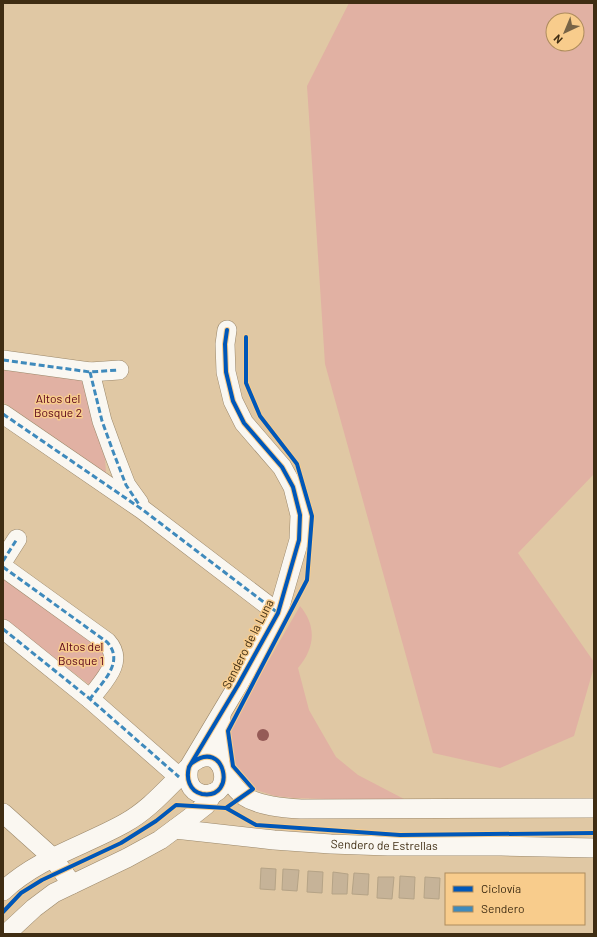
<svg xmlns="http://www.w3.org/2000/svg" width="597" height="937" font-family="Barlow,sans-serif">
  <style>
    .green { fill: #e1b1a3; fill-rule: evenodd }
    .building { fill: #c6b398; stroke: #b5a386 }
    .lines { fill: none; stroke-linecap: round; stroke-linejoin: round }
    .street-casing { stroke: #9a876a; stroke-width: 20 }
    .street { stroke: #faf7f1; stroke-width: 19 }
    .quiet { stroke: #3f8abc; stroke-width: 3; stroke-dasharray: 6 3; stroke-linecap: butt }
    .cycleway-casing { stroke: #f8cc8c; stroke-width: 6 }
    .cycleway { stroke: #0057b8; stroke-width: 4 }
    .tree { fill: #955b57 }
    .labels { text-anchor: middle; stroke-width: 3; stroke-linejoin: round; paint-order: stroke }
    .park-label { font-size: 12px; fill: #580218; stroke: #f8cc8c }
    .street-label { font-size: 12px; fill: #3f2d13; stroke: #f8cc8c }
  </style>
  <rect width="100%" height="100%" fill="#e0c8a4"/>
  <g class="green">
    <path d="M 349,3 L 594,3 L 594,474 L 518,553 L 594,662 L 594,667 L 574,736 L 500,768 L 433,753 L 325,364 L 307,86 ZM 553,20 L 577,20 L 577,44 L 553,44 Z"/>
    <polygon points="3,370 82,380 93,424 105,458 106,473 3,402"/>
    <polygon points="3,576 102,647 107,659 91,686 3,619"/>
    <path d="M 300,606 C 317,626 315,648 298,668 L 309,710 L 336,757 L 358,775 L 404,799 L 326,799 L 294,798 L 275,796 L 253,789 L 240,779 L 233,766 L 229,750 L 228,731 Z"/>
  </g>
  <g class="building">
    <polygon points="261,868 276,869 275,890 260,889"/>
    <polygon points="283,869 299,870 297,891 282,890"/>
    <polygon points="308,871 323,872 322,893 307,892"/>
    <polygon points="333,872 348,874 347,894 332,894"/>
    <polygon points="354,873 369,874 368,895 352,894"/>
    <polygon points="400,876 415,877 414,899 399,898"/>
    <polygon points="378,877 394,877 392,899 377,898"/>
    <polygon points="425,877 440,878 439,899 424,898"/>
  </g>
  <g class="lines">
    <defs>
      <g id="street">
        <polyline points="3,360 90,372 119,370"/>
        <polyline points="90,372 102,421 114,454 126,485 139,503"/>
        <polyline points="3,414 143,510 278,613"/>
        <polyline points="3,561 17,539"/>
        <path d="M 3,567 L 107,642 C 125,662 103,681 90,699"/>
        <polyline points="3,629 90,699 179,777"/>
        <path d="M 192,763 C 225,737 238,800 202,794 C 189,791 186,778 189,767 L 238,685 L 278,613 L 299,540 L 300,515 L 293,487 L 282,467 L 244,423 L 233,401 L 226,372 L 225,344 L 227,330"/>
        <polyline points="220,764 221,716"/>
        <path d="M 224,772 C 229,779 236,791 244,796 C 259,806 283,808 301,809 L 594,808"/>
        <polyline points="3,813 52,857 72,884"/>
        <path id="s1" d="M 175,829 L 274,840 L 331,844 L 388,846 L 501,846 L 594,848"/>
        <path d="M 3,891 C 38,858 84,846 125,823 C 150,809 167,788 187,769"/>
        <polyline points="6,934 34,908 54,893 127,858 160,840 187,820 206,805 213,793"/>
      </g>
    </defs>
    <use href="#street" class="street-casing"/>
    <use href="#street" class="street"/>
    <g class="quiet">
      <polyline points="3,360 90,372 119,370"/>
      <polyline points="90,372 102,421 114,454 126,485 140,506"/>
      <polyline points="3,414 143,510 278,613"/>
      <polyline points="3,561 17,539"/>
      <path d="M 3,567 L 107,642 C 125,662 103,681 90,699"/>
      <polyline points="3,629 90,699 179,777"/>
    </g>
    <defs>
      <g id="cycleway">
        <path d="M 192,763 C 225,737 238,800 202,794 C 189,791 186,778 189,767 L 238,685 L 278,613 L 299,540 L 300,515 L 293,487 L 282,467 L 244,423 L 233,401 L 226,372 L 225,344 L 227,330"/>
        <polyline points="226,808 253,789 233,766 228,731 307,580 312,516 297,464 260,416 246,383 246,337"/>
        <polyline points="3,912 21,893 42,880 121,843 156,821 176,805 226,808 256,825 400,835 594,833"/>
      </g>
    </defs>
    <use href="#cycleway" class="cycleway-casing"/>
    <use href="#cycleway" class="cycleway"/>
  </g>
  <circle class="tree" cx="263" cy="735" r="6"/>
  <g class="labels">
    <g class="park-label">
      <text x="58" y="403">Altos del<tspan x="58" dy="14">Bosque 2</tspan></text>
      <text x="81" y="651">Altos del<tspan x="81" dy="14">Bosque 1</tspan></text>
    </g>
    <g class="street-label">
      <text transform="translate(248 644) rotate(-63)" y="4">Sendero de la Luna</text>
      <text dy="4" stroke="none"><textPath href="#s1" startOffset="210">Sendero de Estrellas</textPath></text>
    </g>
  </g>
  <rect width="597" height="937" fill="none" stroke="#3f2d13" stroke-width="8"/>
  <rect x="445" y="873" width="140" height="52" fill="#f8cc8c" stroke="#ae8c5c"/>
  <rect x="453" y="886" width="20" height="6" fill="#0057b8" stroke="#ae8c5c"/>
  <text x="481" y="893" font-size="12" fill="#3f2d13">Ciclovía</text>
  <rect x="453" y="906" width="20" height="6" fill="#3f8abc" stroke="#ae8c5c"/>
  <text x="481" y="913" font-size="12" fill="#3f2d13">Sendero</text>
  <g transform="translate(565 32) rotate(224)"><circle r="19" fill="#f8cc8c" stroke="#ae8c5c"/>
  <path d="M0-3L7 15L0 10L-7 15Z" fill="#776346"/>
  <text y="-6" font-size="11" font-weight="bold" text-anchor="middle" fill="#3f2d13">N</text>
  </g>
</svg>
